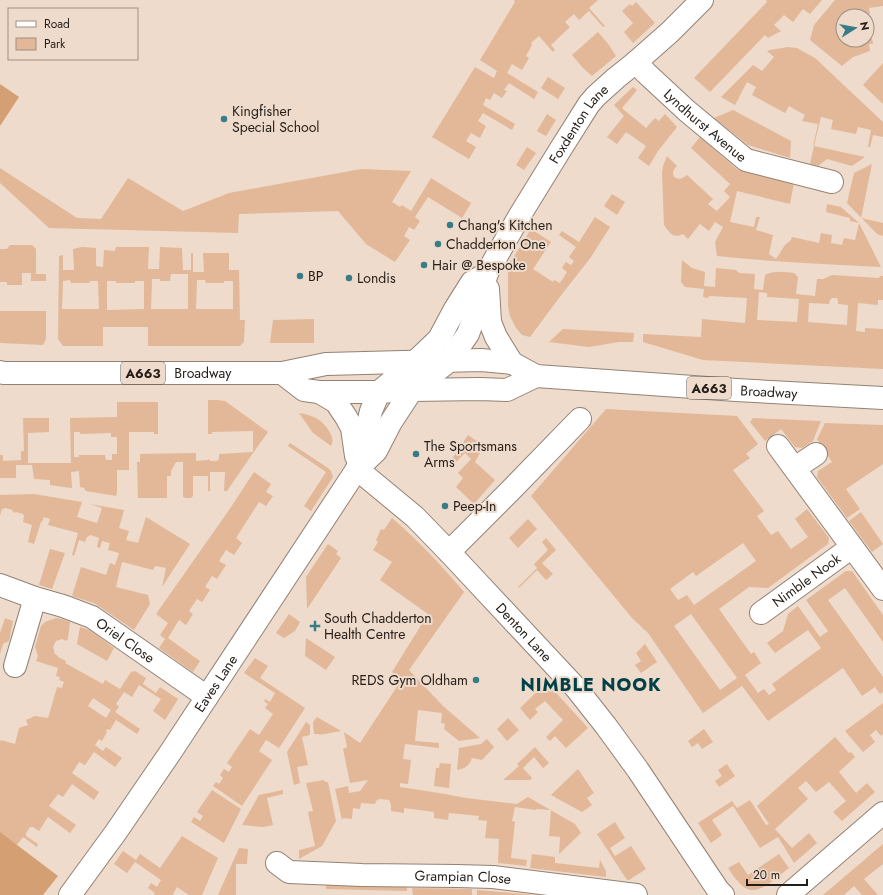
<svg xmlns="http://www.w3.org/2000/svg" width="883" height="895" font-family="Jost,sans-serif">
  <style>
    .green { fill: #e2b898; fill-rule: evenodd }
    .forest { fill: #d59f74 }
    .lines { fill: none; stroke-linecap: round; stroke-linejoin: round }
    .street-casing { stroke: #938274; stroke-width: 24 }
    .secondary-casing { stroke: #938274; stroke-width: 24 }
    .highway-casing { stroke: #938274; stroke-width: 24 }
    .street { stroke: #fff; stroke-width: 22 }
    .secondary { stroke: #fff; stroke-width: 22 }
    .highway { stroke: #fff; stroke-width: 22 }
    .poi-dot { fill: #367d88; stroke: #eedbcc; stroke-width: 1.5 }
    .labels { text-anchor: middle; stroke-width: 4; stroke-linejoin: round; paint-order: stroke }
    .shield { fill: #eedbcc; stroke: #61564e; stroke-width: 1 }
    .shield-label { font-size: 13px; font-weight: bold; fill: #241d18 }
    .poi-label { font-size: 14px; fill: #241d18; stroke: #eedbcc; text-anchor: start }
    .street-label { font-size: 14px; fill: #241d18; stroke: #eedbcc }
    .district-label { font-size: 18px; font-weight: bold; letter-spacing: 1px; fill: #004048; stroke: #eedbcc }
  </style>
  <rect width="100%" height="100%" fill="#eedbcc"/>
  <g class="green">
    <polygon points="514,0 598,0 589,8 605,26 603,27 589,11 579,20 574,14 565,22 570,27 551,45 555,50 553,52 539,36 531,43 532,45 526,56 529,58 522,70 512,64 507,73 538,92 534,99 509,83 504,90 507,91 502,98 494,93 490,100 486,98 483,105 515,124 512,130 483,113 478,121 486,126 480,138 471,133 466,141 476,147 469,159 432,137 475,67 494,78 497,71 480,60 515,2"/>
    <polygon points="766,0 822,0 810,14 803,9 793,22 784,15 774,25 781,31 768,38 765,35 710,92 694,78 767,2"/>
    <polygon points="835,0 883,0 883,6 869,8 870,14 866,14 866,16 843,16 843,40 864,40 872,39 873,44 869,44 870,51 853,57 842,66 810,40 814,25"/>
    <polygon points="636,2 655,23 633,43 624,32 633,23 622,11 630,4 632,6"/>
    <polygon points="598,32 609,45 616,56 592,76 583,68 572,55"/>
    <polygon points="788,47 797,48 815,58 883,122 883,137 873,135 870,147 868,147 871,130 858,127 856,134 831,129 833,120 821,117 814,146 865,157 852,166 827,159 818,166 810,164 814,146 813,146 818,124 802,121 805,115 789,106 785,113 752,95 756,87 747,82 735,105 721,97 753,65 762,71 774,57 767,51 770,50"/>
    <polygon points="883,63 883,104 863,85"/>
    <polygon points="548,77 565,88 558,99 541,88"/>
    <polygon points="633,87 637,90 622,108 624,110 646,128 655,118 659,121 665,114 677,127 658,151 649,166 638,158 646,146 626,132 617,144 607,137 624,116 614,105"/>
    <polygon points="733,110 791,141 790,158 748,145 714,118"/>
    <polygon points="547,114 556,120 546,136 537,131"/>
    <path d="M 700,137 L 738,170 L 794,183 L 790,204 L 737,191 L 730,222 L 754,227 L 756,217 L 760,217 L 756,230 L 773,235 L 769,254 L 776,259 L 785,245 L 791,240 L 792,237 L 819,243 L 821,233 L 832,235 L 831,243 L 842,245 L 844,238 L 855,240 L 859,223 L 850,221 L 850,218 L 826,212 L 827,204 L 841,207 L 859,223 L 881,267 C 826,264 771,262 717,256 L 715,242 L 723,227 L 715,222 L 709,231 L 700,224 L 688,239 L 683,234 C 673,239 670,233 664,225 L 662,173 L 663,166 L 667,156 L 677,166 C 673,170 672,172 674,177 C 680,180 682,179 687,175 L 713,199 L 708,204 L 717,211 L 730,197 L 724,191 L 730,184 L 691,148 Z"/>
    <polygon points="527,147 536,153 524,170 516,165"/>
    <polygon points="872,164 861,218 883,223 883,236 877,234 847,203 854,173"/>
    <polygon points="0,168 77,218 101,219 128,178 183,211 229,193 361,169 411,171 392,202 400,207 402,205 411,211 431,178 471,203 462,218 428,197 415,217 420,221 414,230 409,227 404,236 410,240 395,262 366,244 338,211 239,214 238,233 49,228 0,183"/>
    <polygon points="612,194 625,202 617,215 604,206"/>
    <polygon points="595,217 610,227 591,257 559,298 530,337 522,335 516,328 510,316 508,306 508,266 531,229 551,242 533,269 553,282 554,280 560,283 567,272 562,268 566,262 571,265 574,261 569,257 576,247 559,235 562,231 579,242"/>
    <polygon points="10,245 32,245 36,249 36,274 46,274 46,281 31,281 31,273 22,273 22,285 7,285 7,282 0,282 0,290 0,249 7,249"/>
    <path d="M 82,247 L 96,248 L 96,266 L 103,267 L 104,250 L 115,251 L 116,247 L 149,247 L 148,269 L 159,269 L 160,247 L 182,248 L 183,270 L 191,270 L 191,253 L 193,253 L 193,272 L 204,272 L 203,253 L 229,253 L 229,270 L 239,270 L 240,320 L 245,320 L 244,342 L 240,346 L 148,346 L 148,327 L 103,327 L 103,346 L 63,346 L 58,339 L 59,261 L 59,256 L 63,255 L 63,270 L 74,270 L 73,249 ZM 171,274 L 188,274 L 188,309 L 151,309 L 152,279 L 160,279 L 160,281 L 170,281 ZM 70,280 L 71,283 L 89,283 L 90,281 L 98,281 L 99,309 L 62,309 L 63,281 ZM 197,280 L 205,280 L 206,283 L 224,283 L 224,281 L 233,281 L 233,309 L 196,309 ZM 107,281 L 116,281 L 116,283 L 135,283 L 135,281 L 144,281 L 144,309 L 107,310 Z"/>
    <path d="M 682,260 L 692,268 L 705,272 L 704,286 L 715,287 L 716,268 L 736,270 L 739,273 L 755,274 L 754,289 L 763,290 L 765,275 C 774,270 784,272 794,273 L 798,277 L 796,294 L 815,296 L 817,279 L 823,279 L 832,275 L 879,278 L 880,276 L 883,276 L 883,300 L 878,300 L 878,305 L 858,303 L 856,331 L 865,332 L 865,328 L 883,329 L 883,369 L 703,360 L 643,342 L 643,334 L 701,337 L 702,319 L 745,323 L 747,298 L 709,296 L 708,298 L 703,297 L 704,289 L 685,287 L 681,282 ZM 759,292 L 767,293 L 767,297 L 799,299 L 797,322 L 757,320 ZM 832,298 L 837,298 L 838,301 L 838,304 L 848,305 L 847,325 L 808,322 L 809,303 L 829,304 L 830,300 Z"/>
    <polygon points="0,311 46,311 46,339 43,345 0,343"/>
    <polygon points="314,319 314,343 270,343 273,320"/>
    <polygon points="563,329 634,333 633,342 619,342 589,347 549,342"/>
    <polygon points="208,400 217,400 225,401 268,432 253,453 227,491 224,491 225,472 210,472 210,491 208,491 208,476 193,476 193,496 191,498 185,498 183,497 183,462 176,462 171,471 171,476 167,476 167,498 138,498 137,462 140,462 140,454 196,453 196,461 208,460 208,459 211,461 217,461 219,459 219,454 253,452 253,431 212,432 212,434 208,434"/>
    <path d="M 117,402 L 158,402 L 158,434 L 154,434 L 154,432 L 129,432 L 129,470 L 117,470 L 117,492 L 116,496 L 86,491 L 84,488 L 80,487 L 79,471 L 71,472 L 72,488 L 71,488 L 50,485 L 50,480 L 34,479 L 32,465 L 16,465 L 16,478 L 0,478 L 0,455 L 3,455 L 3,461 L 21,460 L 21,451 L 24,451 L 23,418 L 49,418 L 49,432 L 28,433 L 28,463 L 71,463 L 70,418 L 117,417 ZM 74,432 L 80,432 L 80,434 L 111,433 L 111,437 L 117,437 L 117,454 L 112,454 L 112,460 L 106,460 L 105,455 L 79,455 L 79,457 L 74,457 Z"/>
    <path d="M 606,409 L 737,416 L 758,444 L 746,454 L 750,458 L 733,470 L 764,511 L 757,516 L 771,535 L 778,531 L 791,549 L 808,537 L 795,519 L 807,509 L 829,538 L 828,544 L 768,588 L 749,587 L 719,609 L 751,654 L 754,652 L 761,663 L 745,675 L 758,693 L 764,689 L 769,695 L 776,690 L 772,684 L 821,648 L 808,630 L 775,653 L 767,643 L 783,631 L 788,614 L 798,606 L 820,637 L 828,631 L 806,600 L 846,571 L 852,571 L 883,615 L 883,642 L 845,588 L 828,600 L 883,677 L 883,692 L 880,694 L 875,687 L 862,696 L 843,668 L 768,721 L 742,686 L 703,713 L 648,633 L 632,618 L 531,496 ZM 743,543 L 756,561 L 694,605 L 687,595 L 678,600 L 670,589 L 693,572 L 696,576 ZM 691,614 L 737,678 L 720,690 L 674,626 Z"/>
    <path d="M 299,413 C 312,415 322,419 329,431 C 332,436 334,440 331,446 L 313,433 Z"/>
    <polygon points="753,418 821,421 813,441 802,448 795,447 781,429 765,441 750,422"/>
    <polygon points="825,423 883,425 883,464 846,489 860,509 847,518 817,477 818,471 832,462 817,439"/>
    <polygon points="468,435 484,446 475,462 495,480 474,504 456,487 463,478 458,473 471,459 465,453 456,462 452,459"/>
    <polygon points="290,443 328,468 331,471 333,477 311,511 304,506 326,472 288,446"/>
    <polygon points="254,472 271,484 266,492 273,496 266,506 259,502 236,538 242,543 234,555 226,550 219,561 226,565 217,579 212,576 205,587 210,590 202,602 197,599 189,611 193,614 186,625 179,620 168,638 200,661 193,672 159,648 165,639 160,635 168,623 156,614 229,510"/>
    <polygon points="34,494 82,502 77,517 97,523 102,508 90,504 124,510 119,528 129,531 126,540 138,543 146,517 190,544 162,587 166,568 155,566 153,570 122,562 116,587 148,595 150,604 134,630 94,603 72,596 81,567 106,575 110,563 115,565 119,553 108,550 110,543 102,541 100,548 97,547 99,538 91,535 87,537 85,542 79,540 74,556 72,555 78,533 48,525 50,519 44,517 42,522 41,522 34,544 28,542 32,525 23,522 24,516 23,514 16,512 14,513 12,510 6,508 2,509 0,516 0,495"/>
    <polygon points="861,512 883,544 872,552 849,521"/>
    <path d="M 392,518 C 419,541 441,565 464,592 L 409,670 L 443,706 L 480,738 L 459,741 L 444,729 L 445,724 L 441,723 L 442,713 L 418,710 L 415,741 L 439,743 L 439,748 L 405,744 L 403,759 L 411,760 L 408,784 L 400,783 L 400,787 L 445,794 L 466,798 L 517,804 L 528,797 L 575,824 L 581,833 L 559,854 L 560,837 L 549,836 L 551,810 L 536,809 L 536,810 L 515,807 L 512,821 L 515,822 L 511,858 L 527,860 L 526,866 L 498,863 L 499,839 L 485,838 L 487,821 L 478,820 L 479,816 L 449,813 L 448,820 L 434,818 L 434,812 L 404,808 L 404,813 L 391,811 L 391,804 L 389,800 L 379,799 L 376,801 L 375,804 L 361,803 L 360,809 L 353,808 L 352,819 L 343,818 L 342,820 L 335,789 L 348,786 L 349,793 L 360,791 L 368,780 L 350,783 L 343,749 L 347,747 L 344,732 L 360,743 L 402,679 L 392,672 L 428,614 L 380,580 L 392,562 L 373,550 L 378,542 L 376,540 L 381,529 L 384,530 Z"/>
    <polygon points="528,519 537,529 518,548 509,538"/>
    <polygon points="546,538 556,550 542,563 553,574 546,580 537,570 519,588 518,587 537,568 534,564 548,550 542,542"/>
    <polygon points="328,544 338,551 336,554 341,558 307,609 306,577"/>
    <polygon points="50,549 65,553 52,589 39,585"/>
    <polygon points="289,614 300,622 295,631 284,638 276,633"/>
    <polygon points="5,618 13,621 9,641 3,644 0,654 0,633"/>
    <path d="M 56,618 L 62,619 L 70,622 L 68,639 L 66,641 L 62,639 L 56,641 L 53,647 L 55,654 L 58,656 L 58,657 L 66,661 L 65,663 L 103,684 L 105,680 L 120,689 L 131,672 L 135,671 L 146,678 L 143,684 L 156,693 L 160,687 L 178,699 L 165,720 L 153,711 L 161,699 L 139,685 L 132,697 L 124,692 L 116,704 L 119,707 L 115,712 L 140,729 L 137,734 L 116,720 L 110,730 L 107,729 L 106,731 L 107,732 L 102,741 L 99,739 L 95,745 L 103,751 L 106,747 L 122,758 L 115,767 L 94,752 L 85,765 L 79,762 L 72,773 L 99,792 L 94,800 L 72,784 L 63,797 L 58,794 L 49,806 L 76,825 L 70,833 L 48,817 L 39,831 L 33,827 L 30,827 L 26,833 L 26,836 L 38,844 L 37,847 L 23,837 L 17,845 L 0,833 L 0,742 L 1,740 L 15,744 L 19,728 L 28,725 L 26,720 L 35,716 L 48,718 L 57,687 L 62,688 L 64,682 L 59,680 L 60,677 L 56,676 L 58,668 L 36,661 L 38,656 L 35,647 L 41,626 L 45,622 ZM 93,698 L 111,710 L 106,718 L 88,706 Z"/>
    <polygon points="80,627 90,630 114,648 107,661 77,644"/>
    <polygon points="306,638 335,657 326,670 305,656"/>
    <polygon points="645,644 657,662 641,673 635,665 641,661 636,653"/>
    <polygon points="255,658 268,666 260,678 305,708 279,748 266,740 259,751 272,760 242,806 213,786 216,782 219,784 223,778 220,775 224,769 229,772 232,767 227,763 250,729 259,735 273,714 265,708 268,704 264,701 265,699 270,702 275,693 244,673"/>
    <polygon points="544,685 549,685 588,728 566,748 555,736 550,741 546,737 563,720 545,701 535,709 538,712 530,720 520,708"/>
    <polygon points="883,703 883,734 881,736 876,730 870,735 875,742 863,752 845,731"/>
    <polygon points="317,717 341,731 319,735 319,734 314,734 313,722"/>
    <polygon points="508,718 519,730 507,741 497,729"/>
    <polygon points="306,722 310,725 310,735 302,737 308,765 297,767 300,783 294,785 287,752"/>
    <polygon points="704,729 713,742 702,749 698,743 692,747 688,741"/>
    <polygon points="835,737 849,753 851,752 855,757 839,772 856,793 867,783 875,792 842,821 833,812 846,801 829,782 816,792 806,781 798,788 808,799 775,829 792,848 809,833 817,843 794,863 778,837 760,848 733,806 712,820 722,835 711,843 698,823 732,801 737,808 750,800 766,825 769,824 757,806"/>
    <path d="M 487,739 L 494,747 L 482,760 L 472,758 C 470,765 465,769 457,770 L 459,748 L 481,744 Z"/>
    <polygon points="535,747 549,763 543,768 534,757 523,768 532,778 530,780 503,780 519,766 517,764"/>
    <polygon points="440,763 451,764 449,788 434,786 436,768 439,768"/>
    <polygon points="727,764 735,776 719,787 715,781 722,776 718,770"/>
    <polygon points="578,769 594,793 587,798 592,805 582,812 551,795"/>
    <polygon points="324,780 325,782 328,782 336,821 322,846 299,859 299,850 315,846 308,812 313,811 306,783"/>
    <polygon points="212,790 241,809 224,843 191,822 194,817 200,821 203,816 197,812"/>
    <polygon points="283,790 283,794 267,798 273,825 263,827 242,825 259,795"/>
    <polygon points="615,822 625,838 610,848 615,856 631,846 646,869 629,880 627,880 597,834"/>
    <polygon points="182,836 218,858 202,895 189,895 177,887 173,894 174,895 154,895 155,893 148,888 151,883 157,887 161,880 135,862 127,873 114,864 123,851 136,860 140,854 160,868"/>
    <polygon points="883,844 883,864 864,879 878,895 862,895 854,886 844,895 823,895"/>
    <polygon points="239,848 248,849 247,864 236,864 236,895 218,895"/>
    <polygon points="532,854 555,857 555,863 599,868 600,860 606,871 606,877 530,868"/>
    <path d="M 779,854 L 789,868 C 780,874 765,890 754,890 C 748,891 741,886 738,881 C 734,878 731,872 728,868 L 739,862 L 748,875 Z"/>
    <polygon points="326,885 407,886 407,891 326,889"/>
    <polygon points="412,888 472,889 472,895 413,895"/>
    <polygon points="477,890 536,895 477,895"/>
  </g>
  <g class="forest">
    <polygon points="0,84 19,97 0,126"/>
    <polygon points="0,832 58,876 43,895 0,895"/>
  </g>
  <g class="lines">
    <defs>
      <g id="street">
        <path id="s1" d="M 636,62 L 646,73 L 687,111 L 746,160 L 832,182"/>
        <polyline points="778,446 883,589"/>
        <polyline points="795,468 816,454"/>
        <polyline points="449,552 511,490 580,419"/>
        <path id="s2" d="M 0,585 L 35,598 L 63,606 L 92,617 L 207,697"/>
        <path id="s3" d="M 761,613 L 852,547"/>
        <polyline points="15,666 35,598"/>
        <path id="s4" d="M 277,863 L 289,872 L 362,875 L 457,876 L 493,877 L 636,895"/>
      </g>
      <g id="secondary">
        <polyline points="488,289 490,322 496,337 512,363"/>
        <polyline points="319,392 336,402 346,417 352,428 356,456"/>
        <path id="s5" d="M 357,469 L 415,517 L 449,552 L 576,688 L 606,726 L 638,770 L 718,890 L 723,895"/>
        <polyline points="357,469 368,424 371,411 379,392 416,361 439,339 455,309 472,282 486,274"/>
        <path id="s6" d="M 70,895 L 116,832 L 170,753 L 357,469 L 376,451 L 391,422 L 412,390 L 449,361 L 468,334 L 473,320 L 487,273 L 520,215 L 560,150 L 589,104 L 596,96 L 616,78 L 636,62 L 670,32 L 702,0"/>
        <polyline points="788,895 883,813"/>
      </g>
      <g id="highway">
        <path id="s7" d="M 0,372 L 3,373 L 282,373 L 326,364 L 481,360 L 512,363 L 536,376 L 736,390 L 883,398"/>
        <polyline points="282,373 304,390 319,392 379,392 412,390 480,389 507,390 536,376"/>
      </g>
    </defs>
    <use href="#street" class="street-casing"/>
    <use href="#secondary" class="secondary-casing"/>
    <use href="#highway" class="highway-casing"/>
    <use href="#street" class="street"/>
    <use href="#secondary" class="secondary"/>
    <use href="#highway" class="highway"/>
  </g>
  <g class="poi-dot">
    <circle cx="224" cy="119" r="4"/>
    <circle cx="450" cy="225" r="4"/>
    <circle cx="438" cy="244" r="4"/>
    <circle cx="424" cy="265" r="4"/>
    <circle cx="300" cy="276" r="4"/>
    <circle cx="349" cy="278" r="4"/>
    <circle cx="416" cy="454" r="4"/>
    <circle cx="445" cy="506" r="4"/>
    <path d="M313 620h4v4h4v4h-4v4h-4v-4h-4v-4h4z"/>
    <circle cx="476" cy="680" r="4"/>
  </g>
  <g class="labels">
    <g class="shield">
      <rect x="121" y="362" width="44" height="22" rx="3"/>
      <rect x="687" y="377" width="44" height="22" rx="3"/>
    </g>
    <g class="shield-label">
      <text x="143" y="378">A663</text>
      <text x="709" y="393">A663</text>
    </g>
    <g class="poi-label">
      <text x="232" y="116">Kingfisher<tspan x="232" dy="16">Special School</tspan></text>
      <text x="458" y="230">Chang's Kitchen</text>
      <text x="446" y="249">Chadderton One</text>
      <text x="432" y="270">Hair @ Bespoke</text>
      <text x="308" y="281">BP</text>
      <text x="357" y="283">Londis</text>
      <text x="424" y="451">The Sportsmans<tspan x="424" dy="16">Arms</tspan></text>
      <text x="453" y="511">Peep-In</text>
      <text x="324" y="623">South Chadderton<tspan x="324" dy="16">Health Centre</tspan></text>
      <text x="468" y="685" text-anchor="end">REDS Gym Oldham</text>
    </g>
    <g class="street-label">
      <text dy="5" stroke="none"><textPath href="#s1" startOffset="94">Lyndhurst Avenue</textPath></text>
      <text dy="5" stroke="none"><textPath href="#s6" startOffset="930">Foxdenton Lane</textPath></text>
      <text dy="5" stroke="none"><textPath href="#s7" startOffset="203">Broadway</textPath></text>
      <text dy="5" stroke="none"><textPath href="#s7" startOffset="774">Broadway</textPath></text>
      <text dy="5" stroke="none"><textPath href="#s3" startOffset="56">Nimble Nook</textPath></text>
      <text dy="5" stroke="none"><textPath href="#s5" startOffset="234">Denton Lane</textPath></text>
      <text dy="5" stroke="none"><textPath href="#s2" startOffset="138">Oriel Close</textPath></text>
      <text dy="5" stroke="none"><textPath href="#s6" startOffset="257">Eaves Lane</textPath></text>
      <text dy="5" stroke="none"><textPath href="#s4" startOffset="189">Grampian Close</textPath></text>
    </g>
    <g class="district-label">
      <text x="591" y="691">NIMBLE NOOK</text>
    </g>
  </g>
  <rect x="8" y="8" width="130" height="52" fill="#eedbcc" stroke="#9d8f84"/>
  <rect x="16" y="21" width="20" height="6" fill="#ffffff" stroke="#9d8f84"/>
  <text x="44" y="28" font-size="12" fill="#241d18">Road</text>
  <rect x="16" y="38" width="20" height="12" fill="#e2b898" stroke="#9d8f84"/>
  <text x="44" y="48" font-size="12" fill="#241d18">Park</text>
  <g transform="translate(855 28) rotate(79)"><circle r="19" fill="#eedbcc" stroke="#9d8f84"/>
  <path d="M0-3L7 15L0 10L-7 15Z" fill="#367d88"/>
  <text y="-6" font-size="11" font-weight="bold" text-anchor="middle" fill="#241d18">N</text>
  </g>
  <path d="M747 879v6h60v-6" fill="none" stroke="#241d18" stroke-width="2"/>
  <text x="753" y="879" font-size="12" fill="#241d18" stroke="#eedbcc" stroke-width="3" paint-order="stroke">20 m</text>
</svg>
